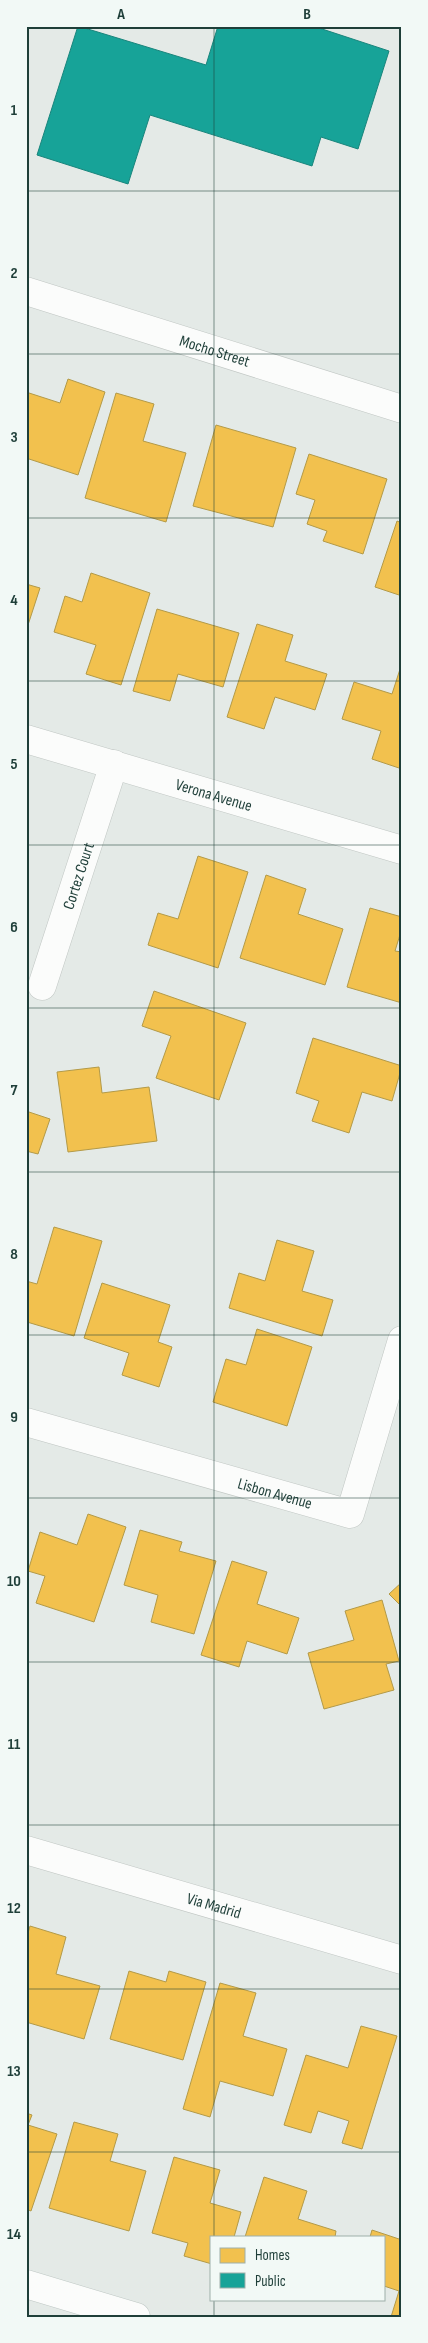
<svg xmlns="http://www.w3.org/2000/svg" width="428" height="2343" font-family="'Sofia Sans Condensed',sans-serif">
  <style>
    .homes { fill: #f2c14e; stroke: #b39a48 }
    .public { fill: #17a398; stroke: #19857c }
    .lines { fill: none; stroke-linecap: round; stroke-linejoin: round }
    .street-casing { stroke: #c1c7c4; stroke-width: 29 }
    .secondary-casing { stroke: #bfc8c5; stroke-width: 29 }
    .street { stroke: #fbfcfb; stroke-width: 28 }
    .secondary { stroke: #fbfcfb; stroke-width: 28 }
    .grid { fill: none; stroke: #1f3f39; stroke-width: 1; stroke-opacity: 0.55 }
    .labels { text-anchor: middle; stroke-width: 5; stroke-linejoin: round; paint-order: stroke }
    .street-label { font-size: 16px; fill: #1f3f39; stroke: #f2f9f6 }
    .neatline { fill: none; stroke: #1f3f39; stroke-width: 2 }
    .grid-label { font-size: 16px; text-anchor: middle; font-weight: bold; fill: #1f3f39 }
  </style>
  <rect width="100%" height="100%" fill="#e4eae7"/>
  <g class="homes">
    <polygon points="68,379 105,392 78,475 26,458 26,392 60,403"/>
    <polygon points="116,393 154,404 143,441 186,453 166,522 85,498"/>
    <polygon points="216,425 296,448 273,527 193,506"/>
    <polygon points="309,454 387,479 363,554 323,541 327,531 307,524 315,500 296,494"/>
    <polygon points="397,521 402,523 402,596 375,587"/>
    <polygon points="91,573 150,593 121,685 86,674 96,645 54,632 65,596 82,602"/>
    <polygon points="26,584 40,588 28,625 26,624"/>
    <polygon points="157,609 239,633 223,687 178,674 170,701 133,691"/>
    <polygon points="257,624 293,635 285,661 327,674 315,710 275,697 264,729 227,717"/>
    <polygon points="401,666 402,667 402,769 372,759 381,731 342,719 354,682 392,694"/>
    <polygon points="198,856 248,872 218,968 148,945 158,913 178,919"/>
    <polygon points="266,875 306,889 298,914 343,929 325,985 240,958"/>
    <polygon points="370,908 402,917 402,928 395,951 402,952 402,1003 347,987"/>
    <polygon points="154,991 246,1023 219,1100 156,1078 171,1036 142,1026"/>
    <polygon points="313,1038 402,1066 392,1101 362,1092 349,1133 312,1121 319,1101 296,1093"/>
    <polygon points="99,1067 102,1093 149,1087 157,1141 68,1152 57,1072"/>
    <polygon points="26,1111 50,1119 38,1154 26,1151"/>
    <polygon points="54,1227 102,1241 74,1336 27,1322 26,1326 26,1281 37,1284"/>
    <polygon points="277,1240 314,1251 302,1291 333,1300 322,1336 229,1308 239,1273 265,1281"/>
    <polygon points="102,1283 170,1305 158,1342 172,1347 159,1387 122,1375 129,1353 84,1338"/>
    <polygon points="257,1329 312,1347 287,1426 213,1402 226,1359 246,1365"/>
    <polygon points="88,1514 126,1527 94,1622 36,1603 45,1576 28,1571 40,1532 77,1545"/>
    <polygon points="140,1530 182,1542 179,1551 216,1561 194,1634 151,1622 158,1595 124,1585"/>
    <polygon points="232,1561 267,1572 257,1604 299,1618 287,1654 247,1641 239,1667 201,1655"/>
    <polygon points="402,1582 402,1607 389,1594"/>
    <polygon points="382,1600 399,1661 386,1664 394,1690 324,1709 308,1653 354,1640 345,1611"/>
    <polygon points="30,1926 66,1937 56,1974 100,1986 84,2039 26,2022 26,1940"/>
    <polygon points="129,1971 166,1982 169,1971 206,1982 183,2060 110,2039"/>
    <polygon points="220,1983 256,1993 243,2036 287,2049 273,2096 220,2081 210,2117 183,2109"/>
    <polygon points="361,2026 397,2036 362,2149 342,2143 349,2121 318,2111 311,2133 284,2125 306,2055 348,2068"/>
    <polygon points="26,2113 32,2115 28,2125 57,2134 31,2211 26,2209"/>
    <polygon points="74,2122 118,2134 110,2161 146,2171 129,2231 49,2208"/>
    <polygon points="174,2157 220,2170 210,2203 241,2212 234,2237 212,2237 212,2264 184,2256 188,2243 152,2233"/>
    <polygon points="264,2177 307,2191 298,2219 336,2231 335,2237 245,2237"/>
    <polygon points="372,2230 402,2240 402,2317 391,2317 399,2291 384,2286 384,2237 370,2237"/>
  </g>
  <polygon class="public" points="78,26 206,65 218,26 313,26 389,51 358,149 321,137 312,166 150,115 128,184 37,155"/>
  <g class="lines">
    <defs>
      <g id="street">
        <path id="s1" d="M 26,291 L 402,409"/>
        <path id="s2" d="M 26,739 L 402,850"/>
        <path id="s3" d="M 42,986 L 114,764"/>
        <path id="s4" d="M 26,1422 L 350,1514 L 402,1340"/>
        <path id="s5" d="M 26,1850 L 402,1960"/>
      </g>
      <polyline id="secondary" points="26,2284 136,2317"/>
    </defs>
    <use href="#street" class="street-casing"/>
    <use href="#secondary" class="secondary-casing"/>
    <use href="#street" class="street"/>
    <use href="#secondary" class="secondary"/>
  </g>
  <path class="grid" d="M 214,26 L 214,2237M 26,191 L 402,191M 26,354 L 402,354M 26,518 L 402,518M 26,681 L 402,681M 26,845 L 402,845M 26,1008 L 402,1008M 26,1172 L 402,1172M 26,1335 L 402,1335M 26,1498 L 402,1498M 26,1662 L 402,1662M 26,1825 L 402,1825M 26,1989 L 402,1989M 26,2152 L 402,2152M 214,2299 L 214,2317"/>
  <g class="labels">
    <g class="street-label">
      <text dy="6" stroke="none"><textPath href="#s1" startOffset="198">Mocho Street</textPath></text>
      <text dy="6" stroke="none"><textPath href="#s2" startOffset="196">Verona Avenue</textPath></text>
      <text dy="6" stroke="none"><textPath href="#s3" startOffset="116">Cortez Court</textPath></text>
      <text dy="6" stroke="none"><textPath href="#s4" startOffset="259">Lisbon Avenue</textPath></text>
      <text dy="6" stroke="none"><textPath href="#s5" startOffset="196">Via Madrid</textPath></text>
    </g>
  </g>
  <rect width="428" height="2343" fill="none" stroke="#f2f9f6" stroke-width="55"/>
  <rect x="210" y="2236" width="175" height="65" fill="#f2f9f6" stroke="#9eafaa"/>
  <rect x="220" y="2248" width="25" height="15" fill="#f2c14e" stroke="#9eafaa"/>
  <text x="255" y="2260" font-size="15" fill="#1f3f39">Homes</text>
  <rect x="220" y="2273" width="25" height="15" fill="#17a398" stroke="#9eafaa"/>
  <text x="255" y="2286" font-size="15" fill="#1f3f39">Public</text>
  <rect x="28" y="28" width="372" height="2288" class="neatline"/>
  <g class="grid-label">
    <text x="121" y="19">A</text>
    <text x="307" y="19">B</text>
    <text x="14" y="115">1</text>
    <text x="14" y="278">2</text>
    <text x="14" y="442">3</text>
    <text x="14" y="605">4</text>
    <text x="14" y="769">5</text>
    <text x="14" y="932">6</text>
    <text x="14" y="1095">7</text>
    <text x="14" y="1259">8</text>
    <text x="14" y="1422">9</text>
    <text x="14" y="1586">10</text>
    <text x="14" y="1749">11</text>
    <text x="14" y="1913">12</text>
    <text x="14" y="2076">13</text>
    <text x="14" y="2239">14</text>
  </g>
</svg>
